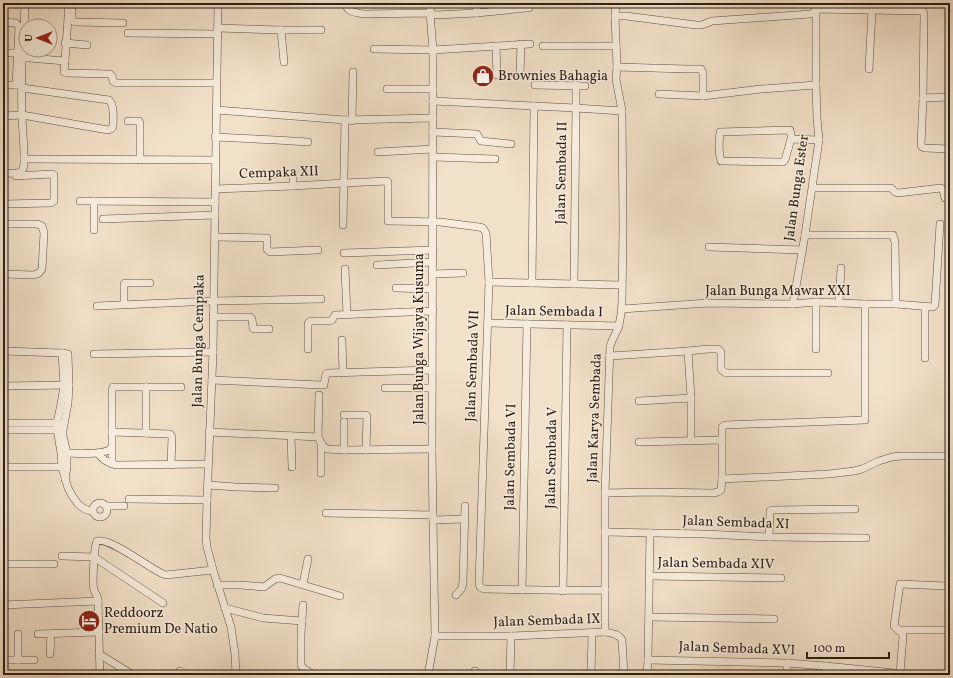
<svg xmlns="http://www.w3.org/2000/svg" width="953" height="678" viewBox="0 0 953 678" font-family="Vollkorn,serif">
<style>
.lines{fill:none;stroke-linecap:round;stroke-linejoin:round}
.minor-casing{stroke:#5d5044;stroke-width:8}
.minor{stroke:#f7ecdc;stroke-width:7}
.labels{text-anchor:middle;dominant-baseline:central;stroke-width:3;stroke-linejoin:round;paint-order:stroke}
.poi-label{font-size:14px;fill:#2b1f17;stroke:#f7ecdc;text-anchor:start}
.street-label{font-size:14px;fill:#2b1f17;stroke:#f7ecdc}
</style>
<rect width="100%" height="100%" fill="#f2e1c9"/>
<filter id="stains"><feTurbulence type="fractalNoise" baseFrequency=".005" numOctaves="4"/><feColorMatrix values="0 0 0 0 .2 0 0 0 0 .09 0 0 0 0 .02 0 0 0 .5 -.17"/></filter>
<radialGradient id="worn" r=".72"><stop offset=".6" stop-color="#630" stop-opacity="0"/><stop offset="1" stop-color="#630" stop-opacity=".3"/></radialGradient>
<g class="lines">
<g class="minor-casing">
<g id="minor">
<path d="M218 3 213 352 207 500 206 538 207 547 213 570 231 627 235 654 236 675"/>
<path d="M345 3C348 13 355 12 363 14L430 13 436 15 477 13 526 8H529L530 3"/>
<path d="M476 3 477 13"/>
<path d="M72 11V20L75 22 123 23"/>
<path d="M615 16H626L696 25H702L712 21 810 14 813 13 816 9 923 11 924 14 923 98 921 145 922 147 925 148 950 149"/>
<path d="M3 22 16 23 19 27 16 85"/>
<path d="M218 28 281 30H321"/>
<path d="M281 30 284 62"/>
<path d="M128 33 218 34"/>
<path d="M65 43 87 45"/>
<path d="M496 46 497 75"/>
<path d="M543 46H616"/>
<path d="M374 49 433 50 530 44"/>
<path d="M3 53H18"/>
<path d="M23 58 25 3"/>
<path d="M65 61 64 72 66 73 110 74 112 76 113 81 116 83H216"/>
<path d="M617 67 687 69H701L703 73V96"/>
<path d="M869 69 872 10"/>
<path d="M520 75 521 44"/>
<path d="M3 85H21"/>
<path d="M535 85 585 86"/>
<path d="M387 89H433"/>
<path d="M659 94 703 96 761 89 816 85"/>
<path d="M923 98 950 97"/>
<path d="M433 101 534 106"/>
<path d="M216 110 345 120 433 118"/>
<path d="M3 116 22 115 108 130 111 129 113 127C113 119 115 106 109 100L22 88"/>
<path d="M128 121H139L140 123V160"/>
<path d="M352 121 353 72"/>
<path d="M433 132 477 134 481 141 511 144"/>
<path d="M215 137 276 140 308 142"/>
<path d="M791 139V134L790 130 720 132C719 142 718 151 721 161H723L783 162 785 160 791 139 819 140"/>
<path d="M378 152 433 149"/>
<path d="M433 157 495 159"/>
<path d="M24 159 215 160"/>
<path d="M3 173C8 173 21 175 23 169 26 162 22 126 22 116 21 98 22 79 22 60L23 58H29L65 61 69 3"/>
<path d="M266 174H292L293 175V186"/>
<path d="M813 188H891L895 192 898 193 941 188 943 190 945 198"/>
<path d="M215 189 293 186 344 183 387 181 388 182V221H389L440 222 479 227 483 228 486 233 489 282 479 583 480 587 484 589C524 590 565 591 605 590"/>
<path d="M80 201 215 202"/>
<path d="M94 201V230"/>
<path d="M3 204 51 203 54 201V175L52 174 16 176"/>
<path d="M103 219 215 215"/>
<path d="M3 224H37L42 226 44 233 42 269 39 273 34 275 3 274"/>
<path d="M343 225 345 120"/>
<path d="M805 235H893L895 242 896 304"/>
<path d="M215 237 267 238V249L270 252 318 250"/>
<path d="M709 247 802 250"/>
<path d="M344 253 433 250"/>
<path d="M377 265 433 262"/>
<path d="M345 269 347 314"/>
<path d="M433 274 463 273"/>
<path d="M489 282 622 285"/>
<path d="M532 283 534 106 576 108V85"/>
<path d="M574 284 576 108 622 111"/>
<path d="M396 288 432 289"/>
<path d="M816 302V349"/>
<path d="M839 303 841 268"/>
<path d="M124 304V284L125 283H150"/>
<path d="M793 304 805 235 819 140 817 118 816 85V3"/>
<path d="M97 306 213 301 321 299"/>
<path d="M622 309 708 303 793 304 816 302 865 304H896L933 307 935 305 940 224"/>
<path d="M213 317H250L252 319 253 328 254 329H269"/>
<path d="M488 323 619 326"/>
<path d="M342 340 343 373"/>
<path d="M308 349V324L309 322 311 321H330L332 320 335 315 433 311"/>
<path d="M3 351 62 353 68 354 69 385 68 403 63 430V436L67 453V467L65 479"/>
<path d="M688 351 691 398V441"/>
<path d="M62 353 64 386 61 404 57 423V429L61 453 62 467 68 488 73 497 78 504 83 508 87 510 92 511"/>
<path d="M94 354 213 352"/>
<path d="M610 356 688 351 708 349H718L721 352V369L723 371 726 373H828"/>
<path d="M925 358V307"/>
<path d="M212 380 321 385H324V384L326 374 328 373 432 370"/>
<path d="M3 386 69 385"/>
<path d="M385 388H432"/>
<path d="M639 401 691 398"/>
<path d="M344 415H366L367 416 366 450"/>
<path d="M344 422V450"/>
<path d="M3 423H61"/>
<path d="M3 430H61"/>
<path d="M112 432 170 434 172 437 171 465"/>
<path d="M209 432 318 437 323 446 327 449 344 450 432 449"/>
<path d="M146 433V387"/>
<path d="M291 436 292 467"/>
<path d="M318 437 319 395"/>
<path d="M639 442 722 440"/>
<path d="M321 443V473"/>
<path d="M63 453C74 453 105 456 111 448"/>
<path d="M98 453C102 460 108 463 116 465L208 464"/>
<path d="M112 464V390L113 387H181"/>
<path d="M3 467H65"/>
<path d="M722 479 829 474 854 471 862 469 879 461 892 457 901 456H946"/>
<path d="M208 485 236 487 275 488"/>
<path d="M605 493 651 492 713 493 718 492 721 490 722 479V427L725 425 865 420V304"/>
<path d="M129 499 207 500"/>
<circle cx="100" cy="510" r="7"/>
<path d="M106 506H124"/>
<path d="M326 513 433 515"/>
<path d="M433 520 464 519"/>
<path d="M605 532 704 534 769 537 866 538"/>
<path d="M769 537 770 511 772 510 855 509"/>
<path d="M62 556 94 557 163 603"/>
<path d="M3 564H54"/>
<path d="M650 576 781 578"/>
<path d="M303 584 308 559"/>
<path d="M217 585H241L264 587 275 579 280 578 340 596"/>
<path d="M522 590 527 324"/>
<path d="M563 591 567 325"/>
<path d="M456 595 462 588 463 582 465 506"/>
<path d="M3 605 98 601"/>
<path d="M303 605 301 634V665L304 669 314 675"/>
<path d="M225 608 263 618 302 621"/>
<path d="M649 617 774 619"/>
<path d="M898 630H944"/>
<path d="M605 632V493L610 347C612 338 617 333 619 325 621 317 622 309 622 301L623 228 622 111 616 79 617 67 615 16 616 3"/>
<path d="M38 634 99 632"/>
<path d="M435 636H511L605 632C611 633 619 634 622 640L624 675"/>
<path d="M50 654 51 634"/>
<path d="M99 654 133 675"/>
<path d="M3 660H34"/>
<path d="M18 660V634"/>
<path d="M648 660 787 663 826 666 914 675"/>
<path d="M180 671 186 675"/>
<path d="M900 673 903 636 902 633 894 626 900 584 946 586"/>
<path d="M100 675 98 599C97 595 95 593 94 590 92 584 94 546 97 541 110 537 149 568 163 574L166 575 213 570"/>
<path d="M428 675 435 636 433 520 432 449 433 50 430 13 431 3"/>
<path d="M475 675V671"/>
<path d="M510 675 511 636"/>
<path d="M591 675 592 633"/>
<path d="M647 675 648 660 650 533"/>
<path d="M787 675V663"/>
<path d="M825 675 826 666"/>
</g>
</g>
<use href="#minor" class="minor"/>
</g>
<defs>
<g id="shop-disc" transform="scale(1.15)"><circle r="9.5" fill="#8f2418" stroke="#f7ecdc"/><path d="M-5-2.5h2.3a2.7 3.5 0 0 1 5.4 0H5L5.5 6h-11ZM-1.5-2.5h3a1.5 2.3 0 0 0-3 0Z" fill="#fff"/></g>
<g id="hotel-disc" transform="scale(1.15)"><circle r="9.5" fill="#8f2418" stroke="#f7ecdc"/><path d="M-6-4.5h1.5V1H6V5H4.5V3h-9V5H-6ZM-4 0a1.8 1.8 0 1 1 3.6 0ZM.5 0V-2.5h3Q6-2.5 6 0Z" fill="#fff"/></g>
</defs>
<g fill-rule="evenodd">
<use href="#shop-disc" x="483" y="76"/>
<use href="#hotel-disc" x="89" y="621"/>
</g>
<g class="labels">
<g class="poi-label">
<text x="498" y="76">Brownies Bahagia</text>
<text x="104" y="613">Reddoorz<tspan x="104" dy="16">Premium De Natio</tspan></text>
</g>
<g class="street-label">
<text transform="translate(279 173) rotate(-2)">Cempaka XII</text>
<text transform="translate(562 173) rotate(-89)">Jalan Sembada II</text>
<text transform="translate(797 188) rotate(-82)">Jalan Bunga Ester</text>
<text x="778" y="291">Jalan Bunga Mawar XXI</text>
<text transform="translate(554 312) rotate(1)">Jalan Sembada I</text>
<text transform="translate(419 339) rotate(-90)">Jalan Bunga Wijaya Kusuma</text>
<text transform="translate(199 341) rotate(-89)">Jalan Bunga Cempaka</text>
<text transform="translate(473 366) rotate(-88)">Jalan Sembada VII</text>
<text transform="translate(595 418) rotate(-88)">Jalan Karya Sembada</text>
<text transform="translate(511 457) rotate(-89)">Jalan Sembada VI</text>
<text transform="translate(552 458) rotate(-89)">Jalan Sembada V</text>
<text transform="translate(736 523) rotate(2)">Jalan Sembada XI</text>
<text transform="translate(716 564) rotate(1)">Jalan Sembada XIV</text>
<text transform="translate(547 621) rotate(-2)">Jalan Sembada IX</text>
<text transform="translate(737 649) rotate(2)">Jalan Sembada XVI</text>
</g>
</g>
<rect width="953" height="678" fill="none" stroke="#f2e1c9" stroke-width="16"/>
<rect x="4" y="4" width="945" height="670" fill="none" stroke="#2b1f17" stroke-width="2"/>
<rect x="8" y="8" width="937" height="662" fill="none" stroke="#2b1f17"/>
<g transform="translate(38 38) rotate(270)"><circle r="19" fill="#f7ecdc" stroke="#a59a8d"/>
<path d="M0-3L7 15L0 10L-7 15Z" fill="#8f2418"/>
<text y="-6" font-size="11" font-weight="bold" text-anchor="middle" fill="#2b1f17">U</text>
</g>
<path d="M807 652v6h82v-6" fill="none" stroke="#2b1f17" stroke-width="2"/>
<text x="813" y="652" font-size="12" fill="#2b1f17" stroke="#f7ecdc" stroke-width="3" paint-order="stroke">100 m</text>
<rect width="100%" height="100%" filter="url(#stains)"/>
<rect width="100%" height="100%" fill="url(#worn)"/>
</svg>
